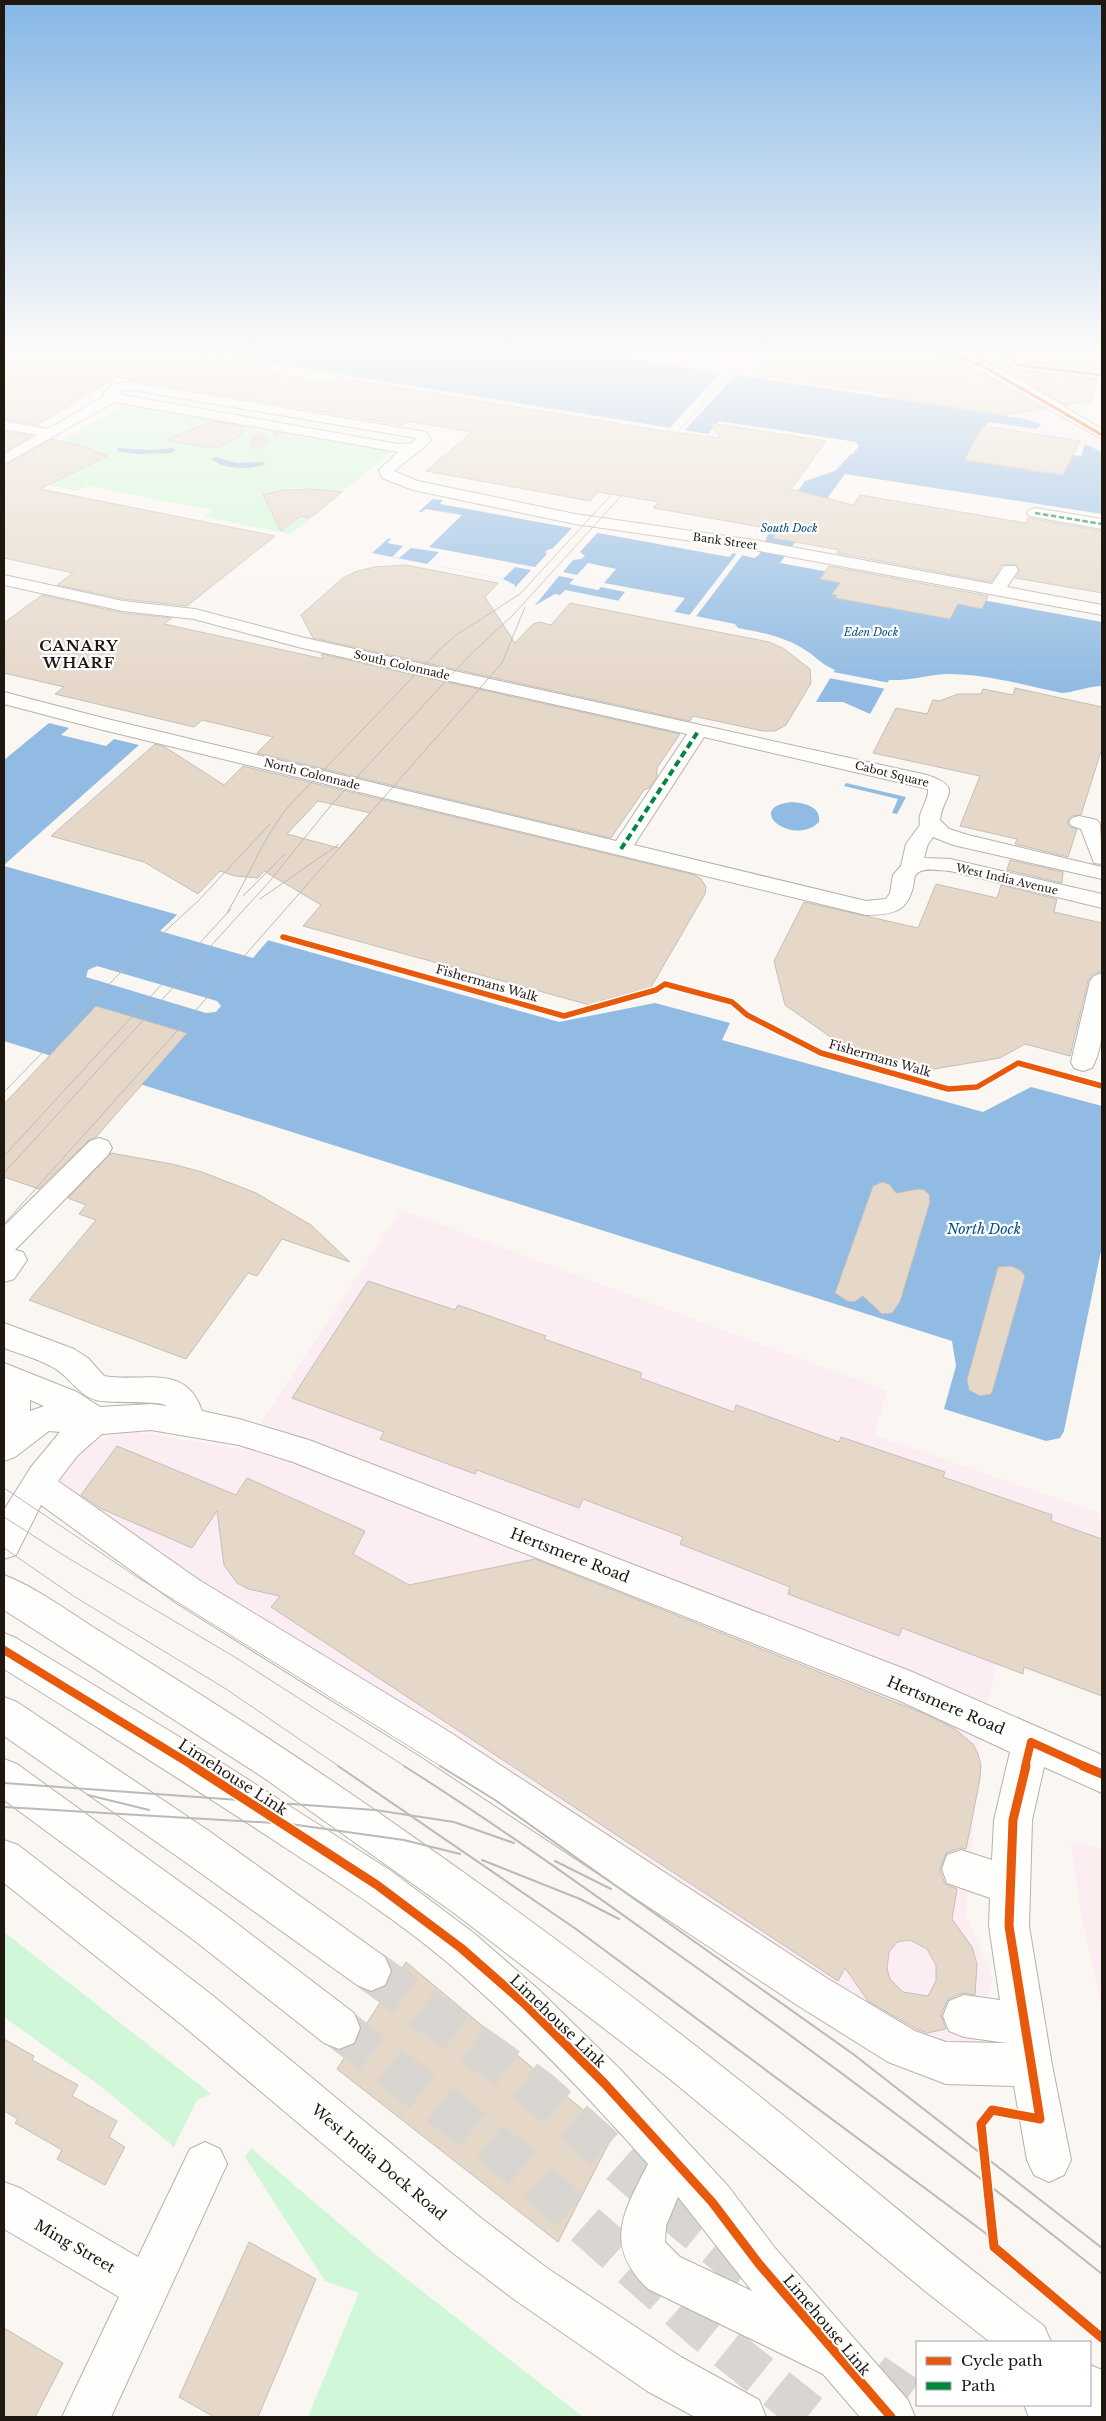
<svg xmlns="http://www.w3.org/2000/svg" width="1106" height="2421" viewBox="0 0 1106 2421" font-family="'Libre Baskerville',serif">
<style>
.commercial{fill:#fcedf3}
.green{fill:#d0f7d7}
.water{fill:#91bbe3;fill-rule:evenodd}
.pier{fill:#faf6f2}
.building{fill:#e5d8c9;stroke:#c4bfb9;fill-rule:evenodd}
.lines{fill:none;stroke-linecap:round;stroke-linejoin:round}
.minor-tunnel{stroke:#d9d5d0;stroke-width:15;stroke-dasharray:15 8;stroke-linecap:butt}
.highway-tunnel{stroke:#d9d5d0;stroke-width:42;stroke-dasharray:42 21;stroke-linecap:butt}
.minor-casing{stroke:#b7b2ac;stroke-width:2}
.highway-casing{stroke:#b7b2ac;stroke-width:2}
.minor{fill:#fefefd;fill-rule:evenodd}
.highway{fill:#fefefd;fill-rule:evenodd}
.tram-far1{stroke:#bbbab8;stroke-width:1}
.tram{stroke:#bbbab8;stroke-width:2}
.quiet-far1{stroke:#00873e;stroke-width:2.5;stroke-dasharray:5.5 2.5;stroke-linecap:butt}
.quiet{stroke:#00873e;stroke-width:4;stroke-dasharray:7 4;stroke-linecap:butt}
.cycleway-far3-casing{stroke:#fff;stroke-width:5}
.cycleway-far2-casing{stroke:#fff;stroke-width:9}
.cycleway-far1-casing{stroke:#fff;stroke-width:11}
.cycleway-casing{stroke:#fff;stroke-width:12}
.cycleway-far3{stroke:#e8590c;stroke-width:3}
.cycleway-far2{stroke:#e8590c;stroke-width:5.5}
.cycleway-far1{stroke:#e8590c;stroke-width:8}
.cycleway{stroke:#e8590c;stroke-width:9}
.labels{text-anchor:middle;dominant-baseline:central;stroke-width:4.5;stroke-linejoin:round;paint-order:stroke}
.far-water-label{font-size:11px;font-style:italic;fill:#054f85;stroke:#fff}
.far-street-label{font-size:11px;fill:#1e1810;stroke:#fff}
.street-label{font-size:12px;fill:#1e1810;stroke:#fff}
.water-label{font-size:14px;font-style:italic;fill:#054f85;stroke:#fff}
.far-district-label{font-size:15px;font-weight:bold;letter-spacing:1px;fill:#1e1810;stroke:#fff}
.near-street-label{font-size:15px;fill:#1e1810;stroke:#fff}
</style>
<rect width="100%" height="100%" fill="#faf6f2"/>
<g class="commercial">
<path d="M585 349H773L752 373Z"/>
<path d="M915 349 946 355 971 365 1102 441V452L1085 445 1081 456 1069 463 1063 475 1030 471 1032 468 964 460 971 447 980 437 976 436 989 422 1037 429 1041 424 1026 419 938 407 888 397 889 394 879 393Z"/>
<path d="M401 1210 887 1391 874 1435 1102 1514V1697L997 1660 980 1743 966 1915 993 1978 976 2040 925 2055 45 1499 76 1456 99 1440 126 1430 243 1450Z"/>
<path d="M1071 1842 1102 1848V2009L1081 1914Z"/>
</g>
<g class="green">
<path d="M125 404 391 452 340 494C318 489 288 483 268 495L265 500C273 512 297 516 310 518L290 534 205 517 212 510 87 486 78 491 4 477C9 472 20 464 27 463 47 461 82 473 97 460L85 447 60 442Z"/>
<path d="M4 1932 211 2094 197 2100 174 2147 99 2085 4 2017Z"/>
<path d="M251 2148 376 2255 583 2417H308L359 2293 325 2281 245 2157Z"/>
</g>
<g class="water">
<path d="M185 349H566L1026 419 1041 424 1037 429 989 422 977 436 981 437 975 448 971 447 965 460 1032 467 1031 471 1063 475 1069 463 1064 454 1081 456 1085 444 1102 452V514L845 474 780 563 1102 622V686C1088 686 1076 692 1062 693 1024 685 986 674 947 674 927 675 909 681 889 680L870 714 843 702H816L835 670C820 664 815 655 802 648 782 636 760 632 738 628L735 624 565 590 560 595 555 594 532 607 511 603 515 585 503 579 372 553 433 499 443 500 440 504 729 557 733 553 754 558 759 555 770 530 805 481 835 471 851 454H853L859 446 856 442 719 421 708 434ZM549 549 580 552 584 556 571 560 545 552Z"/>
<path d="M117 448 151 450 173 448 176 450 171 453 138 454 117 451Z"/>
<path d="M216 457 236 463 262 462 266 464C251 470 225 470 211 459Z"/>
<path d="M49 723 69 728 61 735 106 746 114 739 139 745 4 865V760Z"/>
<path d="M846 783 906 797 897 814 892 813 898 799 844 786Z"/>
<path d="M792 802C804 803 821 806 819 822 793 848 742 807 792 802Z"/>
<path d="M4 866 559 1022 655 1003 730 1023 722 1040 983 1112 1031 1087 1102 1106V1246L1064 1431 1060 1438 1046 1441 944 1409 956 1366 952 1341 4 1041Z"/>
</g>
<g class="pier">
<path d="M723 369 739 372 683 432 668 430Z"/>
<path d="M426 509 462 515 429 547 535 567 547 554 545 552 553 548 574 526 599 531 580 552 585 556 581 559 573 560 563 572 577 575 588 563 616 569 604 583 685 598 674 612 618 601 625 592 601 587 598 590 569 584 574 579 559 576 531 610 510 605 508 603 510 593 531 570 515 567 503 579 427 564 439 552 411 548 399 558 392 557 403 546 387 543 391 539 385 538 415 511 422 512Z"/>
<path d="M738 552 744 553 694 619 693 616 688 617Z"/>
<path d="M833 672 890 683 886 689 829 678Z"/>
<path d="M179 913 270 938 253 958 160 931Z"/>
<path d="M97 966 217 1001 221 1006 216 1012 206 1013 86 977 88 970Z"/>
</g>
<g class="building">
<path d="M20 349H158L269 367 262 372 332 383 339 378 657 430 720 438 710 423 826 441 791 489 853 505 860 495 1026 523 1028 518 1102 531V593L1015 578 1020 571 1016 564 1002 565 991 582 837 553 839 550 773 538 778 530 653 508 659 502 598 492 590 501 426 471 472 432 407 421 402 425 117 377 37 425 4 419V357Z"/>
<path d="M781 349H929L931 354 975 370 1044 409 1005 415 888 397 890 394 757 375Z"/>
<path d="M943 349H994L1013 370 1097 380 1091 401 1066 405 996 366 973 356Z"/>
<path d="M1011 349H1102V362L1100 369 1023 360Z"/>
<path d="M213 421 245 427 238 438 219 447H206L166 440Z"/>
<path d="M983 426 1080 441 1063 475 964 460Z"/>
<path d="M4 431 32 436 4 452Z"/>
<path d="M52 439 85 447 107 456 40 489 275 536 187 606 123 599 57 585 73 573 4 558V466Z"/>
<path d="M310 489 342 492 310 518 300 516 281 531 263 495 283 490Z"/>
<path d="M406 565 498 583 485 597 515 643 533 624 539 622 551 625 570 603 769 642 783 648 810 669 811 683 786 725 775 731H763L693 716 690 721 313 638 301 615 343 578 355 572 374 567Z"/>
<path d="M829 566 988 596 982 609 958 604 950 619 835 598 837 595 832 594 840 583 820 579Z"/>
<path d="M42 595 123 613 172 618 164 624 324 659 321 654 680 734 657 768V776L649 788 644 790 611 838 257 753 273 737 202 720 194 727 55 694 64 687 4 673V623Z"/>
<path d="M1015 688 1102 707V748L1081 815 1071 816 1067 822 1070 827 1077 829 1068 857 1015 844 1017 839 960 826 980 776 873 753 896 708 927 714 933 700 939 701 958 694H981L983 689 1013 695Z"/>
<path d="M155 744 165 747 224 785 243 766 695 875 701 879 706 887 705 894 651 987 601 1001 597 1007 303 926 321 905 264 871 258 878 235 876 220 871 198 894 144 862 51 836ZM318 801 332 804 370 813 339 848 287 834Z"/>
<path d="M1010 860 1063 872 1062 883 1007 870Z"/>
<path d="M936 884 997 898 1001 885 1057 899 1054 912 1102 923V971L1093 974 1088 981 1070 1056 1025 1044 1000 1058 934 1069 839 1043 785 1005 774 961 804 902 918 928Z"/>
<path d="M96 1006 187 1033 96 1137 89 1140 39 1189 4 1177V1104Z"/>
<path d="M111 1153 172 1164 202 1172 256 1193 311 1225 350 1262 282 1239 257 1276 248 1273 186 1359 29 1300 96 1220 79 1214 86 1205 68 1198Z"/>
<path d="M882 1182 889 1184 896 1193 919 1189 924 1190 929 1194 930 1202 900 1302 892 1313 882 1314 863 1296 854 1302 847 1301 835 1293 873 1186Z"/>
<path d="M1011 1266 1020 1270 1025 1276 993 1389 991 1394 980 1396 969 1390 967 1380 998 1267Z"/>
<path d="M368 1281 455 1310 458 1305 546 1336 544 1339 642 1373 640 1378 734 1412 736 1405 839 1442 841 1437 945 1472 943 1477 1052 1515 1051 1521 1102 1539V1696L1024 1667 1023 1674 902 1628 899 1636 788 1594 790 1587 680 1544 683 1537 583 1499 579 1508 477 1470 475 1474 380 1439 384 1432 292 1398Z"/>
<path d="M117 1446 236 1495 247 1478 365 1531 353 1554 409 1585 535 1559 925 1714 955 1729 973 1744 978 1754 981 1765 980 1779 966 1849 960 1848 946 1853 940 1870 945 1884 957 1889 952 1919 972 1947 977 1964 975 1995 963 1993 948 1999 941 2015 946 2029 927 2033 916 2029 868 2001 845 1968 838 1981 271 1607 280 1596 248 1589 237 1583 224 1565 217 1511 192 1548 102 1509 81 1495ZM910 1940 927 1949 936 1965V1981L928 1996 903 1992 890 1979 887 1969 889 1952 897 1942Z"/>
<path d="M406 1962 613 2135 558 2242 337 2069 352 2046 356 2044 360 2034Z"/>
<path d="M4 2039 34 2056 32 2060 78 2085 72 2096 117 2121 109 2137 125 2147 105 2185 57 2159 62 2150 15 2123 18 2119 4 2111Z"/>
<path d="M249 2242 316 2279 258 2417H214L179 2397Z"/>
<path d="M4 2328 63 2363 35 2417H4Z"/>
</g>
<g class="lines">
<g class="minor-tunnel">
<path d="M982 371H976L1000 386 1008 387"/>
<path d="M257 447 256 444 280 427"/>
</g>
<g class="highway-tunnel">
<path d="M371 1971 538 2090 689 2224 747 2271"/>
<path d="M339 2028 509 2157 705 2331 812 2417"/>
<path d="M873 2374 917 2404"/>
</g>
<g class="minor-casing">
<g id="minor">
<path d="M931 349C981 349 1058 404 1102 429V439L976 368 932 352Z"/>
<path d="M996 349H1009L1022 362 1102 371V379L1013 368Z"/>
<path d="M132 382 426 432 431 440 429 443 394 471 418 481 575 514 754 540 992 584 1004 566H1016L1018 570 1007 587 1102 605V615L754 550 575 524 413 490 382 478 379 470 398 452 115 402 4 464V454L37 435 4 429V421L48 429 105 396 103 393C111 384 120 383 132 382ZM132 390 416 438V439L411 443 398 444 118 394 122 391Z"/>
<path d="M1035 508 1102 519V529L1029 516 1027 513 1029 510Z"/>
<path d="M4 575 123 601 195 609 305 638 927 775C965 788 943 794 940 820L949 829 968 835 1102 867V879L953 845 933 837 928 844 924 858 950 859 1102 894V908L950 871C941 871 928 867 919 872 915 874 914 878 914 882 909 912 893 915 866 915L99 729 4 704V692L103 718 616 841 687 734 302 648 194 619 123 611 4 585ZM704 737 928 789C929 802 917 811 920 825L906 844 901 866 893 875 890 893 886 899 866 901 634 845Z"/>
<path d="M1079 816 1097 820 1100 824 1102 864 1094 863 1081 829 1072 826 1069 822 1072 818Z"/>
<path d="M1102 973C1104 1002 1106 1043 1092 1068L1083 1071 1074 1068 1071 1062 1090 981 1094 976Z"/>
<path d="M99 1138 108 1141 112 1148 108 1155 15 1250 23 1252 27 1260 14 1279 4 1282V1226L90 1141Z"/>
<path d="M4 1323 74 1349 88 1358 104 1376C142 1383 186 1362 202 1411L239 1419 309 1440 910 1671 1102 1755V1793L1044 1767 1032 1820 1029 1926 1052 2065 1071 2160 1064 2175 1049 2182 1034 2175 1027 2160 1014 2086 946 2084 888 2062 797 2005 422 1757 175 1602 41 1505 16 1555 4 1559V1510L31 1467 60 1432 49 1431 15 1457 4 1461V1363L77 1392 100 1407 151 1404 167 1406C161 1400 112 1404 96 1400 78 1395 70 1377 54 1368 39 1359 20 1354 4 1348ZM30 1400 44 1406 30 1411ZM151 1430 239 1445 293 1462 900 1701 1010 1752 994 1820 992 1860 961 1850 947 1855 942 1869 947 1883 990 1898 989 1926 1000 2000 964 1995 949 2001 943 2016 949 2031 964 2037 1007 2043 946 2042 915 2031 825 1977 448 1731 199 1580 58 1481 78 1455 102 1434Z"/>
<path d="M4 1633 16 1638 216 1759 391 1871 475 1934 539 1990 620 2069 689 2144 728 2186 775 2248 908 2400 915 2417H860L823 2374 648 2289C603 2245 623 2213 648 2164 585 2093 520 2025 448 1963 396 1919 338 1882 281 1845 190 1785 97 1727 4 1669ZM678 2197 752 2291 680 2257 665 2242 666 2226Z"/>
<path d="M205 2142 220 2149 227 2164 111 2417H62L119 2297 4 2229V2182L20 2188 138 2257 190 2149Z"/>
</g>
</g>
<g class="highway-casing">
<g id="highway">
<path d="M4 1575C35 1587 65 1609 93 1627 146 1660 199 1693 251 1727 421 1838 584 1957 743 2083 844 2163 941 2248 1044 2326L1051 2342H990L925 2291 671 2080 454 1913 264 1778 4 1610Z"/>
<path d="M4 1697 17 1702 209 1831 385 1957 391 1971 385 1985 371 1991 357 1985 181 1859 4 1736Z"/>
<path d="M4 1759 17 1764 223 1913 354 2013 360 2028 354 2043 339 2049 324 2043 195 1941 4 1800Z"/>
<path d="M4 1840 18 1845 212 1995 481 2218 547 2268 681 2357 759 2400 766 2417H695L647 2391 515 2300 449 2250 182 2025 4 1883Z"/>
<path d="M1090 2365 1102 2370V2417H1029L1024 2405H1090Z"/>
</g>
</g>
<use href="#minor" class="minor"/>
<use href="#highway" class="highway"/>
<g class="tram-far1">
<path d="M679 431 752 349"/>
<path d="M243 896 285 854"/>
<path d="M260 899 338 845"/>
<path d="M227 913C248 878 262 840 287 808L439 650 456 635 520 594 611 495"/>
<path d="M4 1092 120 973 198 901 270 824"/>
<path d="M4 1156 231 909"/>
<path d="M4 1173 269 882 332 804 469 656 514 614 621 496"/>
<path d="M4 1224 239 962 502 663 525 607"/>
<path d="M4 1488 137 1577 442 1767"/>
<path d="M4 1517 68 1558 233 1656 406 1767"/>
<path d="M4 1548 75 1597 226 1689 340 1767"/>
</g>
<g class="tram">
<path d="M338 1766 576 1929 984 2232 1102 2334"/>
<path d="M404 1766C491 1821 574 1880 658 1940 809 2047 957 2158 1102 2274"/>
<path d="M440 1766 495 1800 853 2054 1102 2248"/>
<path d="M4 1783 375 1810 454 1822 514 1843"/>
<path d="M88 1795 149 1810"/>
<path d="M4 1807 290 1824 404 1840 460 1854"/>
<path d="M482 1860 580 1899 619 1919"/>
<path d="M555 1861 611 1889"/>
</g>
<path class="quiet-far1" d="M1035 513 1102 524"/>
<path class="quiet" d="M621 849 699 730"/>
<g class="cycleway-far3-casing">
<g id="cycleway-far3">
<path d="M937 349 981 365 1102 435"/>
<path d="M1002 349 1018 365 1102 375"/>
</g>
</g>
<g class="cycleway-far2-casing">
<path id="cycleway-far2" d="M283 937 564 1016 656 990 665 984 732 1002 747 1015 821 1053 948 1089 977 1087 1018 1063 1102 1086"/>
</g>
<g class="cycleway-far1-casing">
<g id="cycleway-far1">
<path d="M4 1650 195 1767"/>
<path d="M1025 1767 1031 1742 1086 1767"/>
</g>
</g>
<g class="cycleway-casing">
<g id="cycleway">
<path d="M193 1766 377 1885 461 1948 525 2004 605 2084 712 2202 759 2264 891 2417"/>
<path d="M1026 1766 1013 1820 1009 1926 1040 2119 992 2110 981 2124 994 2247 1102 2338"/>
<path d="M1083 1766 1102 1774"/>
</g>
</g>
<use href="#cycleway-far3" class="cycleway-far3"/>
<use href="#cycleway-far2" class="cycleway-far2"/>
<use href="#cycleway-far1" class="cycleway-far1"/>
<use href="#cycleway" class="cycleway"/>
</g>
<linearGradient id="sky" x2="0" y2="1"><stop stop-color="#85b7e6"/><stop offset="0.51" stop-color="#fdfbf9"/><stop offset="1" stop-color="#fdfbf9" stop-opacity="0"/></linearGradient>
<rect width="1106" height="688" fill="url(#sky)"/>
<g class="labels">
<g class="far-water-label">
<text x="789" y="528">South Dock</text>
<text x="871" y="632">Eden Dock</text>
</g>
<g class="far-street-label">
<text transform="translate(725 541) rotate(8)">Bank Street</text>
<text transform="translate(402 665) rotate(13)">South Colonnade</text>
<text transform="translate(312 774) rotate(14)">North Colonnade</text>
<text transform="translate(892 774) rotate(14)">Cabot Square</text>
<text transform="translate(1007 879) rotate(13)">West India Avenue</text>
</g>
<g class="street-label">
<text transform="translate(487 983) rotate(16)">Fishermans Walk</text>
<text transform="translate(880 1058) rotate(16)">Fishermans Walk</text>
</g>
<g class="water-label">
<text x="984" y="1229">North Dock</text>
</g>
<g class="far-district-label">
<text x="79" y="645">CANARY<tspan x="79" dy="17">WHARF</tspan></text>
</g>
<g class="near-street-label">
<text transform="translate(570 1555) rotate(21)">Hertsmere Road</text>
<text transform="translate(946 1705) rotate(23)">Hertsmere Road</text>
<text transform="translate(233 1777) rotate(33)">Limehouse Link</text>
<text transform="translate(558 2021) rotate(44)">Limehouse Link</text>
<text transform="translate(379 2162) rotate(40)">West India Dock Road</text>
<text transform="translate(75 2246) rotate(30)">Ming Street</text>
<text transform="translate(827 2325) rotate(50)">Limehouse Link</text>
</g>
</g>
<rect width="1106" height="2421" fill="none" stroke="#1e1810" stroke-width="10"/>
<rect x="916" y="2341" width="175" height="65" fill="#ffffff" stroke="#a5a39f"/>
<rect x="926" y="2357" width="25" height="8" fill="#e8590c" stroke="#a5a39f"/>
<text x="961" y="2366" font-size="15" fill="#1e1810">Cycle path</text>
<rect x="926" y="2382" width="25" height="8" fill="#00873e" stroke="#a5a39f"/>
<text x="961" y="2391" font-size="15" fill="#1e1810">Path</text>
</svg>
